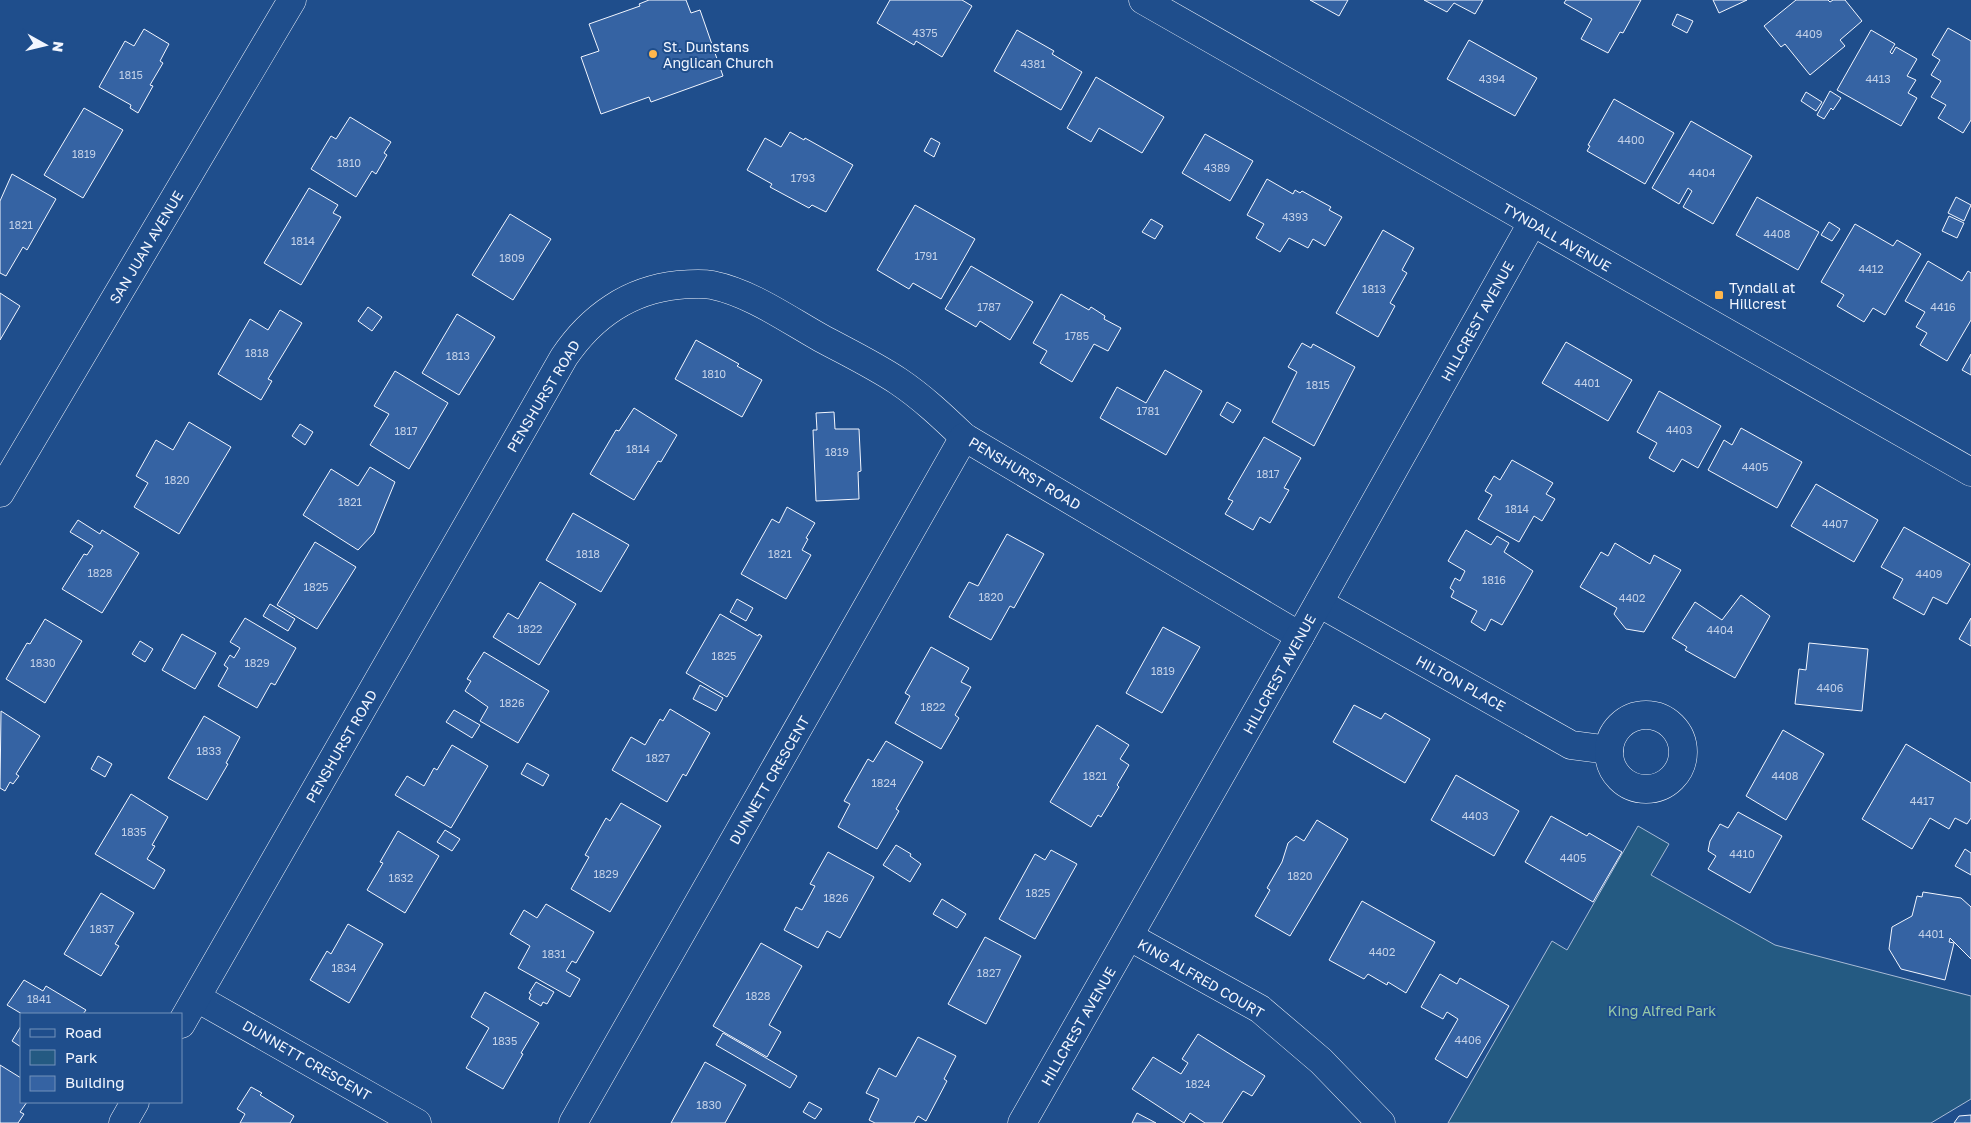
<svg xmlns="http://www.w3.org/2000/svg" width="1971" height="1123" viewBox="0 0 1971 1123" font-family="'Golos Text',sans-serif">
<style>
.green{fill:#245a82;stroke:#a8bbd7}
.building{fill:#3563a3;stroke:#f2f6ff}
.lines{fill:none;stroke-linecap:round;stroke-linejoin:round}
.minor-casing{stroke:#f2f6ff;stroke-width:29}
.minor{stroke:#1f4e8c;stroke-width:28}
.poi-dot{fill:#ffb74d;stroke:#1f4e8c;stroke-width:2}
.labels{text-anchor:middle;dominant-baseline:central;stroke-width:4;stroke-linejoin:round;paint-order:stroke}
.number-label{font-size:11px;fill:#c3d1e8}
.poi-label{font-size:14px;fill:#f2f6ff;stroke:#1f4e8c;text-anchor:start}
.street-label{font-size:14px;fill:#f2f6ff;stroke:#1f4e8c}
.park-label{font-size:14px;fill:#97c8a6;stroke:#1f4e8c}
</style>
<rect width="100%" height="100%" fill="#1f4e8c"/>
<path class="green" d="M1638 826 1669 844 1651 875 1775 945 1971 996V1099L1931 1123H1448L1552 941 1567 950Z"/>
<g class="building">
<path d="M649 0H686L691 13 700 10 723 76 651 102 649 97 601 114 581 57 599 51 589 24 640 6 639 4Z"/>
<path d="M890 0H962L972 6 942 57 916 41 914 45 877 23Z"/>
<path d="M1310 0H1348L1339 16Z"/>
<path d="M1424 0H1483L1475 14 1454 3 1447 12Z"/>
<path d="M1566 0H1641L1623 33 1620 32 1608 53 1581 39 1592 19 1564 3Z"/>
<path d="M1713 0H1747L1719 13Z"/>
<path d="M1796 0H1828L1830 2 1833 0H1845L1862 21 1840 40 1845 46 1810 75 1785 44 1781 47 1764 26Z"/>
<path d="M1677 14 1693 21 1687 33 1672 25Z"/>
<path d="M1948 28 1971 41V120L1963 133 1938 118 1946 105 1931 97 1941 81 1931 75 1940 60 1932 55Z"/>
<path d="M144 29 169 44 160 61 163 63 150 85 153 86 138 113 130 108 131 105 99 87 125 41 134 46Z"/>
<path d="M1017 30 1054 51 1052 54 1082 72 1061 110 994 71Z"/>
<path d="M1871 30 1895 44 1890 52 1892 54 1896 47 1917 59 1907 76 1916 80 1908 93 1917 98 1901 126 1837 90Z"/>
<path d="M1469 40 1537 78 1515 116 1447 79Z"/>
<path d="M1096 77 1164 117 1142 153 1099 128 1091 142 1067 128Z"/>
<path d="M1830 91 1841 98 1833 110 1831 108 1824 119 1817 115Z"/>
<path d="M1806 92 1822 102 1816 111 1801 101Z"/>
<path d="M1614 99 1674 133 1645 184 1587 151 1590 146 1588 145Z"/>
<path d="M84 108 123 130 83 198 44 175Z"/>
<path d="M350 117 391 142 384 153 387 155 376 174 372 171 356 197 311 169 331 136 336 139Z"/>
<path d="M1691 121 1752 156 1713 224 1683 207 1692 191 1688 188 1679 204 1652 188Z"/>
<path d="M790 132 804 140 805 138 853 165 826 212 812 205 809 208 770 187 772 184 747 170 765 138 781 147Z"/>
<path d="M1205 134 1253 161 1230 201 1182 173Z"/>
<path d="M931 138 940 143 934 157 924 151Z"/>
<path d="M12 174 56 199 27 250 23 247 6 276 0 273V201Z"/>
<path d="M1267 179 1293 194 1295 190 1300 193 1302 191 1331 207 1329 210 1342 217 1325 246 1313 239 1308 248 1289 238 1280 252 1256 238 1264 224 1247 215Z"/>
<path d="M309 188 338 205 333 213 341 217 301 285 264 263Z"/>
<path d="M1757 197 1819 232 1798 270 1736 235Z"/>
<path d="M1956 197 1971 205 1964 221 1948 213Z"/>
<path d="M915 205 975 239 941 299 913 283 909 289 877 270Z"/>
<path d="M510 214 551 239 513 300 472 275Z"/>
<path d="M1949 216 1964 223 1957 238 1942 231Z"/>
<path d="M1151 219 1163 226 1155 239 1142 232Z"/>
<path d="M1829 222 1840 229 1832 241 1821 235Z"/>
<path d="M1855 224 1893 246 1897 240 1921 254 1885 315 1873 308 1864 322 1837 306 1844 295 1821 282Z"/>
<path d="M1383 230 1414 248 1402 270 1407 273 1390 303 1395 306 1378 337 1336 313Z"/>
<path d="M1928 261 1962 281 1968 271 1971 273V320L1947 361 1920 345 1927 333 1916 327 1925 312 1905 301Z"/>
<path d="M971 266 1033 302 1010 340 980 321 976 327 945 309Z"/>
<path d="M0 293 20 306 0 340Z"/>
<path d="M1061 294 1089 310 1091 307 1105 316 1104 319 1121 328 1108 351 1094 344 1072 382 1040 363 1047 351 1033 343Z"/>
<path d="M368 307 382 317 372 331 358 321Z"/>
<path d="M280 310 302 323 268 379 272 381 261 400 218 374 250 319 268 330Z"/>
<path d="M457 314 495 337 459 395 422 373Z"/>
<path d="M696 340 739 364 737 366 762 380 742 417 675 379Z"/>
<path d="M1566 342 1632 380 1608 421 1542 383Z"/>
<path d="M1302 343 1311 348 1313 344 1355 367 1314 446 1272 422 1297 372 1288 367Z"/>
<path d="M1971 354V375L1962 370Z"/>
<path d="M1165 370 1202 391 1166 455 1100 418 1117 387 1146 403Z"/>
<path d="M395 371 448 403 409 469 370 445 389 414 374 406Z"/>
<path d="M1659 391 1721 426 1698 468 1682 459 1674 472 1649 458 1657 443 1637 432Z"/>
<path d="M1227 402 1241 410 1233 423 1220 415Z"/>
<path d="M634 408 677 435 661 462 658 461 634 500 590 474 616 430 619 431Z"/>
<path d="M834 412 835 429H859L861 471 858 472 859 499 816 501 813 430H817L816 413Z"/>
<path d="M189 422 231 447 179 534 134 507 148 483 136 476 156 440 173 450Z"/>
<path d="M300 424 313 432 305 445 292 436Z"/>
<path d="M1741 428 1802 462 1777 508 1708 470 1724 440 1732 445Z"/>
<path d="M1264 437 1301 458 1284 488 1289 490 1270 523 1260 517 1253 530 1225 514 1233 501 1228 499Z"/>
<path d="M1512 460 1553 483 1546 494 1555 499 1542 521 1534 516 1519 542 1478 519 1492 495 1485 491 1494 476 1500 480Z"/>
<path d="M370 467 395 482 374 533 358 550 303 515 331 469 358 486Z"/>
<path d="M1816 484 1878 520 1854 562 1791 526Z"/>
<path d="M787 507 815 523 806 538 808 539 802 550 811 555 786 599 741 574 772 519 779 523Z"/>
<path d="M573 513 629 545 601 592 546 560Z"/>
<path d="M78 520 100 534 102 530 139 553 102 613 62 589 84 554 87 555 93 546 70 532Z"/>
<path d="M1904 527 1970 564 1947 604 1933 597 1924 615 1893 598 1903 579 1881 567Z"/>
<path d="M1466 530 1491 545 1497 536 1509 543 1504 552 1533 571 1502 625 1491 619 1485 631 1471 622 1477 611 1451 597 1454 591 1450 588 1455 578 1460 581 1465 571 1448 561Z"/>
<path d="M1007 534 1044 554 1014 608 1010 606 991 640 949 617 969 582 978 586Z"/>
<path d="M315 542 356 567 317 629 277 605Z"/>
<path d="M1615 543 1650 564 1654 555 1681 570 1644 632 1626 629 1614 614 1617 608 1580 587 1601 552 1608 556Z"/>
<path d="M540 582 576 604 539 665 493 637 508 613 518 619Z"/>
<path d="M1741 595 1770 616 1735 678 1685 650 1687 647 1672 638 1695 602 1722 620Z"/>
<path d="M737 599 753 608 746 621 730 612Z"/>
<path d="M270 604 295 619 288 631 263 616Z"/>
<path d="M720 614 758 636 759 634 762 636 727 697 686 673Z"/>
<path d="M245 618 296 648 275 685 271 683 257 708 218 686 228 668 224 665 230 655 234 658 240 648 230 642Z"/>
<path d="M1971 618V646L1959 639Z"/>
<path d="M45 619 82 641 45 703 6 679 27 643 30 644Z"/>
<path d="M1163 627 1200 647 1162 713 1126 693Z"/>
<path d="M182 634 216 653 195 689 162 670Z"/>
<path d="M140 641 153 649 145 662 132 654Z"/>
<path d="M1809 643 1868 649 1862 711 1795 704 1799 669 1806 670Z"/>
<path d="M931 647 969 668 961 682 971 687 955 715 959 718 941 749 895 723 910 696 905 693Z"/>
<path d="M484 652 549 691 518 743 480 721 488 707 465 691 471 681 467 679Z"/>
<path d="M700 685 723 698 716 711 693 699Z"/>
<path d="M1354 705 1381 719 1385 713 1430 739 1405 783 1333 742Z"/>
<path d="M670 709 710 733 686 776 683 774 667 802 612 770 631 737 645 745 660 719 663 721Z"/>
<path d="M454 710 480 725 472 738 446 722Z"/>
<path d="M1 711 40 736 16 774 19 776 13 784 10 782 5 791 0 788Z"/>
<path d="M204 716 240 737 226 763 228 764 207 800 168 778Z"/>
<path d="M1097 725 1129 745 1120 759 1129 765 1117 785 1119 787 1101 817 1098 815 1091 827 1050 802Z"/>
<path d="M1783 730 1824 754 1786 820 1746 796Z"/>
<path d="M886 741 923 762 896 809 899 811 877 849 838 827 850 804 844 801 868 759 873 762Z"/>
<path d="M1906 744 1971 783V818L1967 824 1955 818 1949 829 1930 818 1912 849 1862 819Z"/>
<path d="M452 745 488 766 451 828 395 795 407 776 424 786 434 768 437 770Z"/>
<path d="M98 756 112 764 105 777 91 769Z"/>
<path d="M527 763 549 775 543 786 521 774Z"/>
<path d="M1456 775 1519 811 1494 856 1431 820Z"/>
<path d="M131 794 168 817 152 845 155 846 147 859 165 870 154 889 95 854Z"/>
<path d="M621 803 661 826 610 912 571 889 589 857 585 855 606 818 610 821Z"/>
<path d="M1738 812 1782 836 1750 893 1708 869 1716 856 1708 851 1710 841 1720 824 1728 828Z"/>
<path d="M1551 816 1587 836 1589 833 1622 852 1593 902 1525 862Z"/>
<path d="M1317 820 1348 839 1290 936 1255 916 1270 890 1267 888 1282 862 1288 843 1296 836 1304 841Z"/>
<path d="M445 830 460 839 452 851 437 842Z"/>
<path d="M398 831 439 856 405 913 367 890 383 863 380 862Z"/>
<path d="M896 845 911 854 910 856 921 864 910 882 883 865Z"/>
<path d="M1965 849 1971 853V875L1955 866Z"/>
<path d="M1051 850 1077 864 1035 939 999 919 1035 854 1045 860Z"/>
<path d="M828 852 874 877 840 938 827 931 818 948 784 930 796 907 802 910 815 886 810 884Z"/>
<path d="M1923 892 1961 898 1971 907V959L1950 938 1949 942 1954 943 1945 980 1901 969 1889 949 1892 927 1912 916 1917 896 1922 897Z"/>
<path d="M101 893 134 913 115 944 119 946 101 976 64 954Z"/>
<path d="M942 899 966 914 957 928 933 914Z"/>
<path d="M1362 901 1435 942 1406 993 1388 982 1387 985 1368 974 1364 979 1329 960Z"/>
<path d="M546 904 594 932 576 963 572 961 566 971 580 979 570 997 518 968 530 946 510 934 524 910 537 918Z"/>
<path d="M348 924 383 944 349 1003 310 980 327 951 331 954Z"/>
<path d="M985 937 1021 956 986 1024 948 1004Z"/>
<path d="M761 943 802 966 769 1025 781 1032 767 1057 713 1026Z"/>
<path d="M1440 974 1457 984 1460 978 1509 1006 1467 1078 1435 1059 1458 1019 1447 1012 1443 1019 1421 1007Z"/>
<path d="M24 980 43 991 46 986 86 1010 83 1014H22L7 1005Z"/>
<path d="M536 982 554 992 547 1004 543 1002 541 1006 529 999 531 994 529 993Z"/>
<path d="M485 992 539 1023 521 1053 523 1054 503 1089 466 1068 489 1028 471 1017Z"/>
<path d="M21 1026V1047L12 1041Z"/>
<path d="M723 1033 797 1076 790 1088 716 1045Z"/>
<path d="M1198 1034 1265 1076 1252 1096 1243 1091 1222 1123H1205L1190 1113 1184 1123 1132 1089 1153 1057 1181 1074 1188 1063 1182 1059Z"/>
<path d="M918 1037 956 1056 944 1079 947 1081 926 1121 918 1116 914 1123H875L869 1120 879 1099 866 1093 879 1068 896 1077Z"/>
<path d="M705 1062 746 1085 725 1123H671Z"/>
<path d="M0 1065 21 1078V1102H27L20 1112 24 1114 18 1123H0Z"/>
<path d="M251 1087 262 1093 260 1095 294 1116 290 1123H240L245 1114 237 1109Z"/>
<path d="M809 1102 822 1109 815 1119 803 1112Z"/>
<path d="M1137 1113 1156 1123H1132Z"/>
<path d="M1971 1115V1123H1954L1959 1116Z"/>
</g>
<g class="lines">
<g class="minor-casing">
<g id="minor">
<path d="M1143 0 1971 472"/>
<path d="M0 493 292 0"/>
<path d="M1319 603 1571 745 1609 750"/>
<circle cx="1646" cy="752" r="37"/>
<path d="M1130 937 1260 1009 1321 1061 1381 1123"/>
<path d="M197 998 417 1123"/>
<path d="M181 1024 564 357C591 317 629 290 678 285 689 284 702 283 712 285 751 293 787 319 821 338 847 352 874 365 898 381 922 397 943 417 964 437L1300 636"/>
<path d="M123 1123 135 1102"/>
<path d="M573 1123 964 437"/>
<path d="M1022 1123 1300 636 1532 223"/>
</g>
</g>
<use href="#minor" class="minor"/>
</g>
<g class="poi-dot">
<circle cx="653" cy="54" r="5"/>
<rect x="1714" y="290" width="10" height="10" rx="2.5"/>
</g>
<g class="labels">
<g class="number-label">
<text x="925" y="32">4375</text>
<text x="1809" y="33">4409</text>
<text x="1033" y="63">4381</text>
<text x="131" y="74">1815</text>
<text x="1492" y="78">4394</text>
<text x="1878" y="78">4413</text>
<text x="1631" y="139">4400</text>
<text x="84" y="153">1819</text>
<text x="349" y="162">1810</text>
<text x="1217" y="167">4389</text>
<text x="1702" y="172">4404</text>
<text x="803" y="177">1793</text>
<text x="1295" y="216">4393</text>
<text x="21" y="224">1821</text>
<text x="1777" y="233">4408</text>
<text x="303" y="240">1814</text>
<text x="926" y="255">1791</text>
<text x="512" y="257">1809</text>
<text x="1871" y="268">4412</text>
<text x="1374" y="288">1813</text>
<text x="989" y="306">1787</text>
<text x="1943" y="306">4416</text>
<text x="1077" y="335">1785</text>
<text x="257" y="352">1818</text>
<text x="458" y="355">1813</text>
<text x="714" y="373">1810</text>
<text x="1587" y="382">4401</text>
<text x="1318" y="384">1815</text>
<text x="1148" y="410">1781</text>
<text x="1679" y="429">4403</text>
<text x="406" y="430">1817</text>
<text x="638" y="448">1814</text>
<text x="837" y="451">1819</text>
<text x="1755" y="466">4405</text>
<text x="1268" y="473">1817</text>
<text x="177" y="479">1820</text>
<text x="350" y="501">1821</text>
<text x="1517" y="508">1814</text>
<text x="1835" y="523">4407</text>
<text x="588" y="553">1818</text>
<text x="780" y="553">1821</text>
<text x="100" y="572">1828</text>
<text x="1929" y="573">4409</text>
<text x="1494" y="579">1816</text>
<text x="316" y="586">1825</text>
<text x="991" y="596">1820</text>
<text x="1632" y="597">4402</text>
<text x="530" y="628">1822</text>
<text x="1720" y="629">4404</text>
<text x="724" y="655">1825</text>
<text x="43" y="662">1830</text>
<text x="257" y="662">1829</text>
<text x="1163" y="670">1819</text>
<text x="1830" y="687">4406</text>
<text x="512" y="702">1826</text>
<text x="933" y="706">1822</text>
<text x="209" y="750">1833</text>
<text x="658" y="757">1827</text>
<text x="1095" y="775">1821</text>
<text x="1785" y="775">4408</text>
<text x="884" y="782">1824</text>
<text x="1922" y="800">4417</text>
<text x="1475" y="815">4403</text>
<text x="134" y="831">1835</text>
<text x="1742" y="853">4410</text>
<text x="1573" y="857">4405</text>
<text x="606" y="873">1829</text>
<text x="1300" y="875">1820</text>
<text x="401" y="877">1832</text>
<text x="1038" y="892">1825</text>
<text x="836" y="897">1826</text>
<text x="102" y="928">1837</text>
<text x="1931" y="933">4401</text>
<text x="1382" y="951">4402</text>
<text x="554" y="953">1831</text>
<text x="344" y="967">1834</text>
<text x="989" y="972">1827</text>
<text x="758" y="995">1828</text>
<text x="39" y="998">1841</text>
<text x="1468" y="1039">4406</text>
<text x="505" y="1040">1835</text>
<text x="1198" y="1083">1824</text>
<text x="709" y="1104">1830</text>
</g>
<g class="poi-label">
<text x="663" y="46">St. Dunstans<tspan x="663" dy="16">Anglican Church</tspan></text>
<text x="1729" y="287">Tyndall at<tspan x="1729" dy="16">Hillcrest</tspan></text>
</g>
<g class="street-label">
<text transform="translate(1557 237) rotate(30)">TYNDALL AVENUE</text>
<text transform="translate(146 247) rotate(-59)">SAN JUAN AVENUE</text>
<text transform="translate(1477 321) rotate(-61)">HILLCREST AVENUE</text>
<text transform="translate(543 396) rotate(-59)">PENSHURST ROAD</text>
<text transform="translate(1025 473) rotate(31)">PENSHURST ROAD</text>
<text transform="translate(1279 674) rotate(-61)">HILLCREST AVENUE</text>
<text transform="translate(1461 683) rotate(29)">HILTON PLACE</text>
<text transform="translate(341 746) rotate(-60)">PENSHURST ROAD</text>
<text transform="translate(769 780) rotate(-60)">DUNNETT CRESCENT</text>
<text transform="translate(1201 978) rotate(30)">KING ALFRED COURT</text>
<text transform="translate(1078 1026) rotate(-60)">HILLCREST AVENUE</text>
<text transform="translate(307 1060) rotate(30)">DUNNETT CRESCENT</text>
</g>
<g class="park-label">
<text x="1662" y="1010">King Alfred Park</text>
</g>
</g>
<rect x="20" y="1013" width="162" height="90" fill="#1f4e8c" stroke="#7391ba"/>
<rect x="30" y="1029" width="25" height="8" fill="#1f4e8c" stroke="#7391ba"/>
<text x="65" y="1038" font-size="15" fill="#f2f6ff">Road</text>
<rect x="30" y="1050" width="25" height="15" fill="#245a82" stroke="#7391ba"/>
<text x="65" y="1063" font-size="15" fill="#f2f6ff">Park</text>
<rect x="30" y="1076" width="25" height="15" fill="#3563a3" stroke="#7391ba"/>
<text x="65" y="1088" font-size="15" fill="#f2f6ff">Building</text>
<g transform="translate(45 45) rotate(98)" stroke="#1f4e8c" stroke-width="4" paint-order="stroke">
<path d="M0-4L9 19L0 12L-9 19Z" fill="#f2f6ff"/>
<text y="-8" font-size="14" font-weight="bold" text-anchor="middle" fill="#f2f6ff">N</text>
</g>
</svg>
